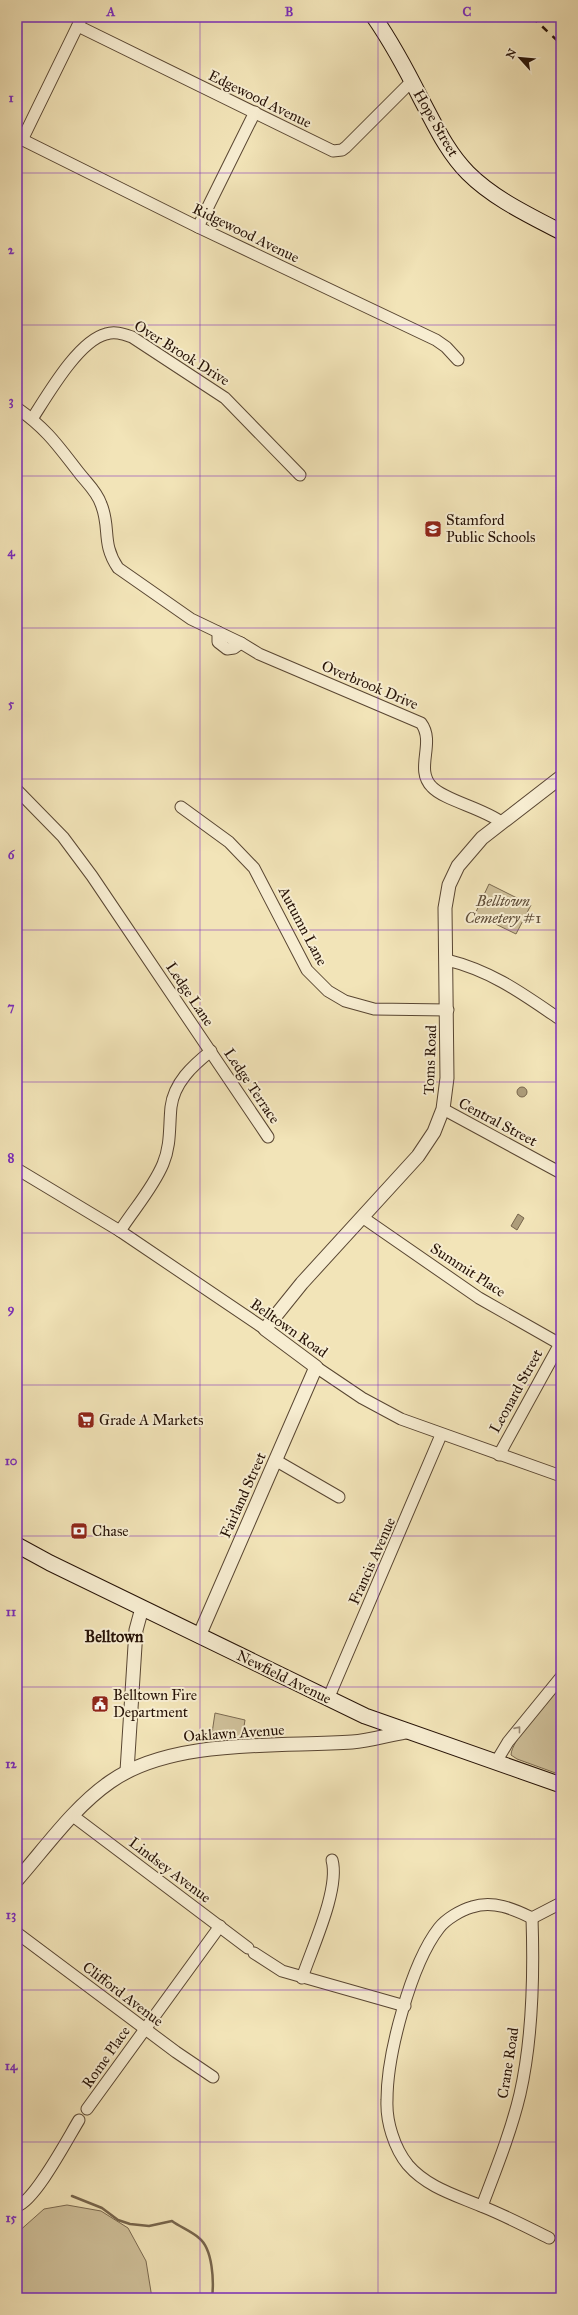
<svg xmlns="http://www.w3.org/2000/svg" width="578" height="2315" viewBox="0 0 578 2315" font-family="'IM FELL Great Primer',serif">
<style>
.green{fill:#cfc09a;stroke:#7a6950}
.water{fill:#ad9d7b;stroke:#77654c}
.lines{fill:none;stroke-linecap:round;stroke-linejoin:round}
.stream{stroke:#77654c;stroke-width:2.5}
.minor-casing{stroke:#594632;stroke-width:13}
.tertiary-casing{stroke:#594632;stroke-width:15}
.secondary-casing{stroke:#261206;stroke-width:17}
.minor{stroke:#f7edd1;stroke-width:11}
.tertiary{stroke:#f7edd1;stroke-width:13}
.secondary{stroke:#f7edd1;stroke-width:15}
.rail{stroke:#261206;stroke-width:2.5;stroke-dasharray:7 7;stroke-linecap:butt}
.oneway{stroke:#998a76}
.grid{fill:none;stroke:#7b2cbf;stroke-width:1;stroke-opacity:0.55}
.labels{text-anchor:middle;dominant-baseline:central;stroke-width:4;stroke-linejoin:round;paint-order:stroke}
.street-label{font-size:15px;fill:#261206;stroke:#f7edd1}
.poi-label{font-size:15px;fill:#261206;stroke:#f7edd1;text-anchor:start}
.park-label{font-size:15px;font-style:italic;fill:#614f3a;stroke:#f7edd1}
.neighbourhood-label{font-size:16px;font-weight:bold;fill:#261206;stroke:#f7edd1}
.neatline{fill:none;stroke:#7b2cbf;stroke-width:1.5}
.grid-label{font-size:13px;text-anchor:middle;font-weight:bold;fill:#7b2cbf}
</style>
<rect width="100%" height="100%" fill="#f2e4b8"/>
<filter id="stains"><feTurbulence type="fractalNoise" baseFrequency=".005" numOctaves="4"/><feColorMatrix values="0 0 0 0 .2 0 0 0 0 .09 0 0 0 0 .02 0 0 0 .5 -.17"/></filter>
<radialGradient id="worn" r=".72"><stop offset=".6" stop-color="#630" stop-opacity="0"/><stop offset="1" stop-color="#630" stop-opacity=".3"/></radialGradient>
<g class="green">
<path d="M489 884 531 905 516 934 475 914Z"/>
<path d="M561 1685V1775L517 1759 511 1755C511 1740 550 1698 561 1685Z"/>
<path d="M215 1713 245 1720 242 1739 211 1740Z"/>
<path d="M67 2205 101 2211 128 2228 146 2261 152 2298H17V2233L44 2209Z"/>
</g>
<g class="water">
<circle cx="522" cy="1092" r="5"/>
<path d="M518 1214 524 1218 517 1230 511 1226Z"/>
</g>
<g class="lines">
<path class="stream" d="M72 2196 102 2208 118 2220 130 2224 149 2226 172 2221C180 2227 191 2231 199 2238 213 2249 214 2282 212 2298"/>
<g class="minor-casing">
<g id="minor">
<path d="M78 26 333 151 342 150 346 147 412 81"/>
<path d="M17 137 198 227 436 340 446 347 458 360"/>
<path d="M22 140 82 17"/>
<path d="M198 227 255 112"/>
<path d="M17 408C48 430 58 446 80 474 88 484 97 492 101 504 111 528 101 543 118 568L191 619 241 643 259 654 421 723C436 743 414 769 432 787 444 800 482 808 501 822"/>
<path d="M32 419C47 396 78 341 106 334 115 331 123 334 132 337L225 398 300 475"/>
<path d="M218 632V642L227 649 234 648 241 643"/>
<path d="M17 790 63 837 92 876 268 1137"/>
<path d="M181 807 229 842 254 868 307 970 328 991 345 1001 374 1009 448 1010"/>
<path d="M447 960C492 971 523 994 561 1020"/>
<path d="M443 1109 561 1173"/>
<path d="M17 1169 120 1231 265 1329"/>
<path d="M362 1217 479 1298 560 1344"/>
<path d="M120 1231C134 1209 153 1188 163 1164 171 1145 169 1127 171 1107 174 1083 192 1066 211 1051"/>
<path d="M316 1367 362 1398 401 1419 561 1476"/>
<path d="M499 1455 561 1342"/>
<path d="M275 1460 339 1497"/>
<path d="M328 1699 441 1435"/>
<path d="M496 1762 508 1742 561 1677"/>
<path d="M73 1816 248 1948"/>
<path d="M17 1933 176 2052 213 2077"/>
<path d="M254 1953 282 1971 405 2006"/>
<path d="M302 1978C312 1948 340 1889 332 1860"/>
<path d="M87 2109 220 1926"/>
<path d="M17 2206C35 2201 68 2138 79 2120"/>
<path d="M482 2206C496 2169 511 2132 520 2094 533 2037 534 1976 532 1918"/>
<path d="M549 2238C527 2227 504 2215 481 2206 455 2195 427 2187 408 2165 394 2148 386 2121 387 2100 387 2054 411 1964 439 1928 446 1919 461 1910 472 1907 493 1900 514 1909 532 1918L561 1903"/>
</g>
</g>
<g class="tertiary-casing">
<g id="tertiary">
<path d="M199 1636 316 1367 265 1329 302 1283 418 1156 434 1132 443 1109 447 1078 445 908 449 885 458 866 482 838 561 777"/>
<path d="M127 1771 136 1630 142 1608"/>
<path d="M17 1880C46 1847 74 1807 110 1782 172 1738 278 1747 352 1742 369 1741 388 1735 405 1732"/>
</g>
</g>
<g class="secondary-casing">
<g id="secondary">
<path d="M374 17C392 43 407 71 421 99 435 125 447 152 468 173 494 199 529 215 561 232"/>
<path d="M17 1545 50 1563 365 1716 561 1785"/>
</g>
</g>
<use href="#minor" class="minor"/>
<use href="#tertiary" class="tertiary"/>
<use href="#secondary" class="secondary"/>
<path class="rail" d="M532 17 561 44"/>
</g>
<defs><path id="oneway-chevron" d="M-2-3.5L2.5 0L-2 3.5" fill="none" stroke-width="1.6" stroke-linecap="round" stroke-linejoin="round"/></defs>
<use class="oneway" href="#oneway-chevron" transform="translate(518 1729) rotate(-51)"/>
<path class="grid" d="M200 17V2298M378 17V2298M17 173H561M17 325H561M17 476H561M17 628H561M17 779H561M17 930H561M17 1082H561M17 1233H561M17 1385H561M17 1536H561M17 1687H561M17 1839H561M17 1990H561M17 2142H561"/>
<defs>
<g id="school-square" transform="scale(0.9)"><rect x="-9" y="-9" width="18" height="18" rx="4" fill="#8f2418" stroke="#f7edd1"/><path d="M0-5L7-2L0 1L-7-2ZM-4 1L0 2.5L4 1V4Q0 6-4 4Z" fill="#fff"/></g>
<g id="supermarket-square" transform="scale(0.9)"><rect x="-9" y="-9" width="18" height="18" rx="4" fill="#8f2418" stroke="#f7edd1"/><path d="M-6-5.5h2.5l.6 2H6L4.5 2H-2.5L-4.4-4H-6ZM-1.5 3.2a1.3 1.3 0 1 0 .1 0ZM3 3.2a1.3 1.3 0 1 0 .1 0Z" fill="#fff"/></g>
<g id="bank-square" transform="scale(0.9)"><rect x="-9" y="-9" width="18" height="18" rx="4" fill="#8f2418" stroke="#f7edd1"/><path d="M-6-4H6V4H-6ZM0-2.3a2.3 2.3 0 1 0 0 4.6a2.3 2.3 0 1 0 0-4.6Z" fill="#fff"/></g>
<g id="civic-square" transform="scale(0.9)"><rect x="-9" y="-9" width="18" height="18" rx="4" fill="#8f2418" stroke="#f7edd1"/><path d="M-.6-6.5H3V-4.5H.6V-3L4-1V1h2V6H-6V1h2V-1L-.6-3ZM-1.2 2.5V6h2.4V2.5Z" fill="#fff"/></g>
</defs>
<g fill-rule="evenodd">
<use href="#school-square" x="433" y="529"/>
<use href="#supermarket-square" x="86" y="1420"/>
<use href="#bank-square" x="79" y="1531"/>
<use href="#civic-square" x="100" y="1704"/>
</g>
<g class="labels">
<g class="street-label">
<text transform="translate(260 99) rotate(26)">Edgewood Avenue</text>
<text transform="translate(436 123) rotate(60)">Hope Street</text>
<text transform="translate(246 233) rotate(26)">Ridgewood Avenue</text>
<text transform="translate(182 353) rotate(32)">Over Brook Drive</text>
<text transform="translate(370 685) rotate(23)">Overbrook Drive</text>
<text transform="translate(303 926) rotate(62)">Autumn Lane</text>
<text transform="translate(190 994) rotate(56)">Ledge Lane</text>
<text transform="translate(430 1060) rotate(-88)">Toms Road</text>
<text transform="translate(252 1086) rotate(56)">Ledge Terrace</text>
<text transform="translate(498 1122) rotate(28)">Central Street</text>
<text transform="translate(468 1270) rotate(33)">Summit Place</text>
<text transform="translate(289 1328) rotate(35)">Belltown Road</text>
<text transform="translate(516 1391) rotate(-61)">Leonard Street</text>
<text transform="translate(243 1495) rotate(-66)">Fairland Street</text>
<text transform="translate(372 1561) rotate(-66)">Francis Avenue</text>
<text transform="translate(284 1677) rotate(26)">Newfield Avenue</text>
<text transform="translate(234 1733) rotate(-4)">Oaklawn Avenue</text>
<text transform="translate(170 1870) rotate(37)">Lindsey Avenue</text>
<text transform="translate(123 1994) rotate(37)">Clifford Avenue</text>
<text transform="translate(106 2057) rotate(-55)">Rome Place</text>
<text transform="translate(508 2063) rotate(-81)">Crane Road</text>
</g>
<g class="poi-label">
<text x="446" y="520">Stamford<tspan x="446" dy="17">Public Schools</tspan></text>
<text x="99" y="1420">Grade A Markets</text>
<text x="92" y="1531">Chase</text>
<text x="113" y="1695">Belltown Fire<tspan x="113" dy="17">Department</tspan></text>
</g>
<g class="park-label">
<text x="503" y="901">Belltown<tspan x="503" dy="17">Cemetery #1</tspan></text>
</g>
<g class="neighbourhood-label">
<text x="114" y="1636">Belltown</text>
</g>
</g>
<rect width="578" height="2315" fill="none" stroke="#f2e4b8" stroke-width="44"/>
<g transform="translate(520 58) rotate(297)" stroke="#f7edd1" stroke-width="3" paint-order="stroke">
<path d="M0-3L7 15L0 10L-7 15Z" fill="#261206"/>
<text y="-6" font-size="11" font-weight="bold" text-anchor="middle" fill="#261206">N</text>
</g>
<rect x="22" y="22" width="534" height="2271" class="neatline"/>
<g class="grid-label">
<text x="111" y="16">A</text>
<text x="289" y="16">B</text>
<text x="467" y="16">C</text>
<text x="11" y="102">1</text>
<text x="11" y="254">2</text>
<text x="11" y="405">3</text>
<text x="11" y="556">4</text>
<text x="11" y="708">5</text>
<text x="11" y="859">6</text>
<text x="11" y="1011">7</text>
<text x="11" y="1162">8</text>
<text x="11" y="1313">9</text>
<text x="11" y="1465">10</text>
<text x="11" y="1616">11</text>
<text x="11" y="1768">12</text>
<text x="11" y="1919">13</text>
<text x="11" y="2070">14</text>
<text x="11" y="2222">15</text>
</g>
<rect width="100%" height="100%" filter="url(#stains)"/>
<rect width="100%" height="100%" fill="url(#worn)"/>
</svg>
